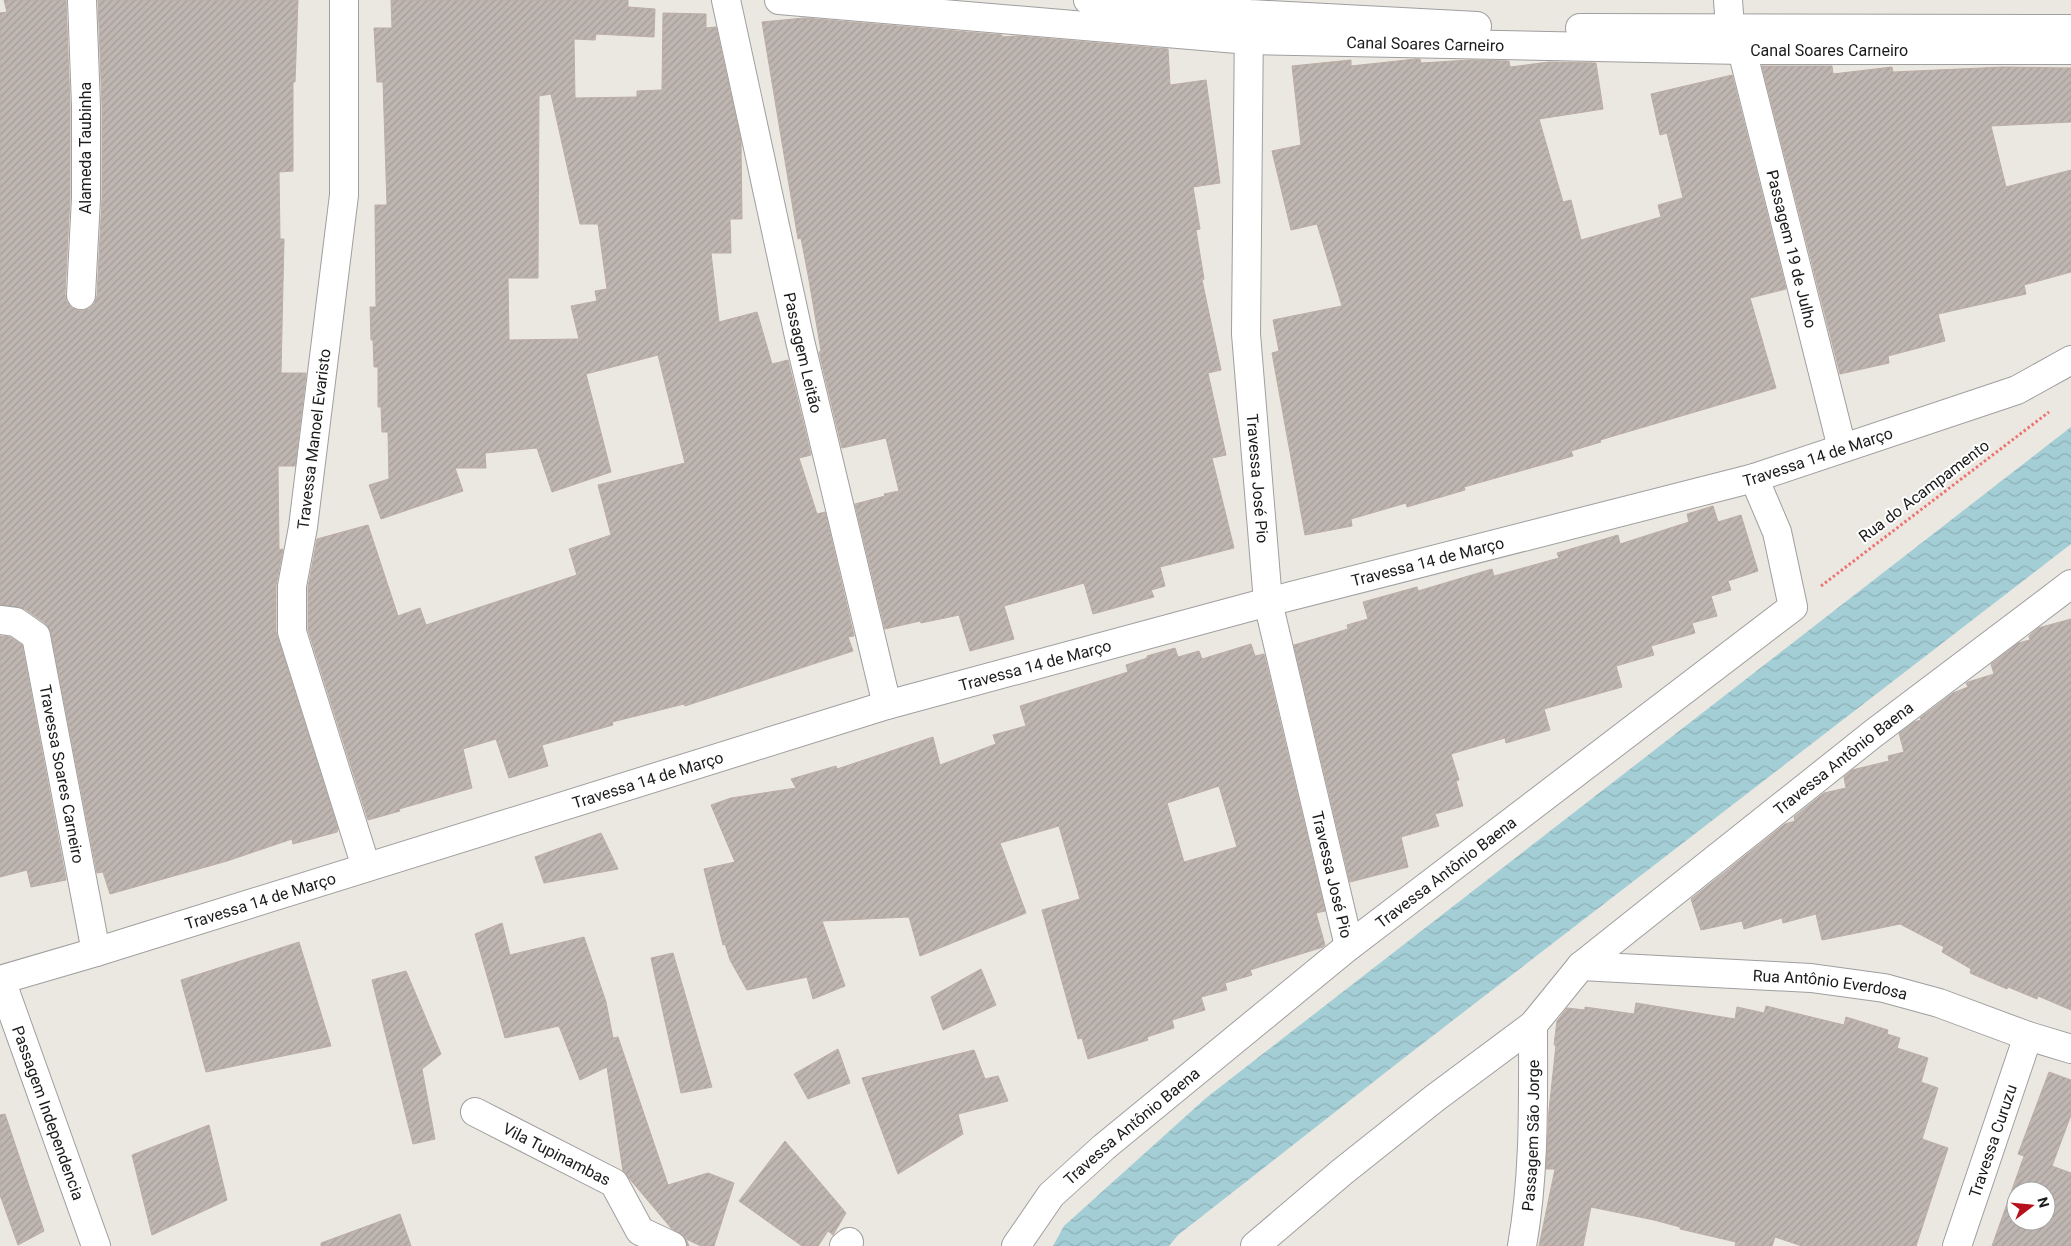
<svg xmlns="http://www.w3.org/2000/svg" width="2071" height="1246" viewBox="0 0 2071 1246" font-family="Roboto,sans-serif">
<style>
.water{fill:url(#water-waves)}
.building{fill:url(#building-hatch);stroke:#bcada4;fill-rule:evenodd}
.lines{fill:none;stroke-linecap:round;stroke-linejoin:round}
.minor-casing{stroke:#9f9f9f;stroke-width:30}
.tertiary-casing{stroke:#9f9f9f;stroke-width:30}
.path{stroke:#ed7470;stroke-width:3;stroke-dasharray:2.5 2.5;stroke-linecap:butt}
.minor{stroke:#fff;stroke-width:28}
.tertiary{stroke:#fff;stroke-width:28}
.labels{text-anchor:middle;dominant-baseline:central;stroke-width:4;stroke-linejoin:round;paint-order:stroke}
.street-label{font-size:16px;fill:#1b1b1b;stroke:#fff}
</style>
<defs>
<pattern id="water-waves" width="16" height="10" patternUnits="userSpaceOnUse" patternTransform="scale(1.25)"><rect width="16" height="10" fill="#a4ced6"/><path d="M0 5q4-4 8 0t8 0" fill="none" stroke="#8db0b7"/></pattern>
<pattern id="building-hatch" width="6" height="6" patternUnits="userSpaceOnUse" patternTransform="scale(1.25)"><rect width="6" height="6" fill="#bfb6b1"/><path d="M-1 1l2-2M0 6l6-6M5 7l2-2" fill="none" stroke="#a49c98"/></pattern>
</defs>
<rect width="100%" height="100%" fill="#ebe7e1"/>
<path class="water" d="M2071 427V544L1404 1058 1178 1235 1169 1246H1053L1064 1226 1206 1098Z"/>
<g class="building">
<path d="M4 0H66L70 106V198L65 294 67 302 72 308 81 311 89 309 94 304 97 296 102 198V106L98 0H298L295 82H293V171L279 172 280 239H284L281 373H306V375L295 466H278L279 550 283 549 276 586V632L338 829 337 832 293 844 292 839 227 861 110 894 103 872 97 873 51 633 45 623 25 609 0 605V13L7 12Z"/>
<path d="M391 0H628V7L655 9 654 37 596 34 595 40 574 39 575 98 637 97V91L662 90 663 13 706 14V28L716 27 741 141 742 219H730L731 253H711L719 322 757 312 772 364 788 360 811 455 799 458 817 514 825 512 854 636 848 637 853 651 685 706 684 704 612 722 613 725 542 745 548 766 509 778 496 739 463 749 472 788 399 809 400 811 368 820 308 630V587L317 539 368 525 398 616 420 608 426 625 577 575 569 549 611 535 598 485 685 463 658 355 586 374 611 472 552 492 537 448 485 453 486 468H455L463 491 381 519 369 485 389 479 388 432H382L381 407H378V367H374L373 340H371L370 307H376L375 205H387L383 82H377L374 28H392ZM551 94 580 224H598L607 289 595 291 597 301 571 306 579 339 509 340 508 278H538L539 96Z"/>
<path d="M804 18 1002 35V37L1017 36 1168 49 1170 85 1206 80 1220 183 1193 187 1200 229 1196 230 1204 279 1202 280 1221 370 1208 373 1226 455 1212 458 1234 548 1160 567 1165 586 1151 590 1154 597 1093 614 1084 583 1004 606 1014 639 970 651 959 615 921 623 920 621 885 629 855 504 885 496 884 494 899 491 886 438 842 448 819 352 821 351 809 280 801 238 798 239 762 22Z"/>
<path d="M1416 59H1420L1421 63 1470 60 1509 61 1510 67 1549 62 1596 63 1603 109 1539 119 1563 202 1571 200 1581 240 1661 217 1658 205 1683 198 1667 133 1660 135 1651 94 1732 75 1786 289 1750 298 1776 388 1600 440 1601 442 1571 451 1573 456 1464 487 1465 490 1407 507 1406 503 1351 519 1352 526 1305 535 1272 353 1279 351 1273 320 1342 306 1317 224 1291 230 1272 151 1301 145 1292 66 1351 60V66Z"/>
<path d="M1762 66H1832L1833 74 1892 67 1893 72 2003 67 2071 68V122L1991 126 2006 187 2071 170V272L2024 285 2026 294 1938 314 1945 341 1888 356 1889 363 1840 374Z"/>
<path d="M1713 506 1718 522 1741 515 1758 571 1728 581 1731 590 1711 596 1717 616 1692 623 1695 633 1651 646 1654 655 1616 666 1622 687 1544 709 1550 730 1506 743 1505 738 1451 754 1459 780 1456 781 1463 806 1435 814 1439 826 1401 837 1408 867 1350 882 1294 645 1348 629 1347 625 1368 619 1363 602 1417 587 1418 591 1492 569 1494 576 1559 558 1557 553 1618 535 1620 544 1689 522 1687 514Z"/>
<path d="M2071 619V1010L2038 996 2037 999 2008 987 2007 989 1970 973 1971 969 1942 952 1944 947 1900 924 1822 940 1816 914 1783 923 1782 918 1744 929 1742 921 1701 930 1691 899 1785 824 1795 821 1794 817 1824 793 1846 788 1844 777 1852 770 1889 761 1888 756 1904 752 1899 733 1914 722 1921 720 1920 718 1953 693 1968 687 1966 683 1968 682 1994 674 1991 664 2018 643 2030 640 2029 636 2038 628Z"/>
<path d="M0 636 10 637 22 645 66 880 31 887 27 870 0 877Z"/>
<path d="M1251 644 1255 656 1264 654 1325 911 1316 913 1325 945 1323 947 1250 970 1252 975 1225 983 1227 990 1201 997 1205 1010 1172 1020 1174 1028 1147 1037 1148 1040 1088 1059 1082 1038 1078 1039 1042 910 1080 899 1059 826 1000 843 1026 913 920 956 909 917 822 921 845 986 813 999 807 977 747 990 730 960 725 944 723 945 704 869 735 862 711 805 731 798 796 788 791 779 836 766 837 769 933 737 940 765 996 744 993 735 1026 726 1020 706 1128 672 1126 665 1147 658V656L1175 648 1178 657 1199 651 1202 659ZM1219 786 1237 847 1184 862 1167 803Z"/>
<path d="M601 833 618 869 544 883 535 857Z"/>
<path d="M502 923 510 955 584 937 606 1002 613 1038 618 1037 668 1185 708 1173 734 1183 714 1246H701L686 1239 689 1246H687L684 1237 671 1228 623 1171 607 1067 580 1080 559 1026 505 1038 475 934Z"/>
<path d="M299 942 331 1046 206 1072 181 980Z"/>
<path d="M673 953 712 1087 681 1093 651 958Z"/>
<path d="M981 969 996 1005 943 1030 931 997Z"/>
<path d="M406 971 441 1054 422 1069 435 1139 413 1144 372 980Z"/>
<path d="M1636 1003 1735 1019 1737 1007 1764 1013 1766 1006 1844 1025 1846 1017 1888 1030 1887 1034 1900 1038 1897 1048 1928 1058 1921 1082 1938 1088 1922 1139 1948 1148 1916 1246H1802L1775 1237 1772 1246H1735L1736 1242 1680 1229V1227L1654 1220 1591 1207 1583 1246H1539L1555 1169H1546L1549 1110 1556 1045H1554L1557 1021 1567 1008 1585 1010V1007L1634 1014Z"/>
<path d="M838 1049 850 1083 808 1099 794 1074Z"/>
<path d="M974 1050 985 1079 998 1076 1008 1101 958 1114 963 1134 898 1174 862 1078Z"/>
<path d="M2049 1072 2071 1080V1115L2052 1166 2071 1173V1246H1992L2024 1156 2018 1154ZM2016 1191H2046V1221H2016Z"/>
<path d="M5 1114 44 1231 18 1245 0 1195V1115Z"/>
<path d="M209 1125 227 1200 152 1235 132 1155Z"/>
<path d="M785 1141 846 1213 833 1235 828 1231 818 1246H802L739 1201Z"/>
<path d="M400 1214 411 1246H321V1243Z"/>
</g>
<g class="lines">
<g class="minor-casing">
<g id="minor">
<path d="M344 0V195L303 527 292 586V632L366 867"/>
<path id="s1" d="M726 0 800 341 887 705"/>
<path id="s2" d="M779 0 1249 40 1742 50H2071"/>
<path d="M1088 0 1250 14 1477 26"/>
<path d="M1728 0 1730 28"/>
<path id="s3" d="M1249 21 1246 334 1268 602 1349 946"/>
<path d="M1580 28 2071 29"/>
<path id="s4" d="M1742 50 1842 448"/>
<path d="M81 295 86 198V106L82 0"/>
<path id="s5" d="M0 620 16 622 36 636 96 952"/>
<path id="s6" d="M1581 966 1811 978 1884 988 1939 1003 2028 1036 2071 1049"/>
<path id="s7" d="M1 980 96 1246"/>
<path id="s8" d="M475 1112 614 1183 640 1231 672 1246"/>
<path d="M844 1246 849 1242"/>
<path id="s9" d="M1016 1246 1051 1195 1104 1147 1349 946 1793 607 1777 532 1754 478"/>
<path id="s10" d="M1255 1246 1342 1172 1435 1098 1533 1025 1581 966 1874 733 2071 584"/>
<path id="s11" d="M1522 1246C1535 1173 1533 1098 1533 1025"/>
<path id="s12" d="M1957 1246 2028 1036"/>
</g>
</g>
<g class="tertiary-casing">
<g id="tertiary">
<path id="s13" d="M0 980 96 952 887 705 1268 602 1754 478 2017 390 2071 360"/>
</g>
</g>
<path class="path" d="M1821 586 2049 412"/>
<use href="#minor" class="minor"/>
<use href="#tertiary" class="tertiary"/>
</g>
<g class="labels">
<g class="street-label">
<text stroke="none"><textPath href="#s2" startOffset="648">Canal Soares Carneiro</textPath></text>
<text stroke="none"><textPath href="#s2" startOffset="1052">Canal Soares Carneiro</textPath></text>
<text transform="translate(85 148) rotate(-90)">Alameda Taubinha</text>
<text stroke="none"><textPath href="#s4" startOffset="205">Passagem 19 de Julho</textPath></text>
<text stroke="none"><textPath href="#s1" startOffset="361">Passagem Leitão</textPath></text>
<text transform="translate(314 439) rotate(-83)">Travessa Manoel Evaristo</text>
<text stroke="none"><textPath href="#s13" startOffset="1892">Travessa 14 de Março</textPath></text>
<text stroke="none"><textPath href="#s3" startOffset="458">Travessa José Pio</textPath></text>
<text transform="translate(1924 491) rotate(-37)">Rua do Acampamento</text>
<text stroke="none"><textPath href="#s13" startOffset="1488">Travessa 14 de Março</textPath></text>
<text stroke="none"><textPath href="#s13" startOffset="1082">Travessa 14 de Março</textPath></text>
<text stroke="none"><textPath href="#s10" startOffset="766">Travessa Antônio Baena</textPath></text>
<text stroke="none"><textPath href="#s5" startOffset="181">Travessa Soares Carneiro</textPath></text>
<text stroke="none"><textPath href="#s13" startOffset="678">Travessa 14 de Março</textPath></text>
<text stroke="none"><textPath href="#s9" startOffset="572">Travessa Antônio Baena</textPath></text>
<text stroke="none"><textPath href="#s3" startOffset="862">Travessa José Pio</textPath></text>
<text stroke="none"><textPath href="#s13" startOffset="272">Travessa 14 de Março</textPath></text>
<text stroke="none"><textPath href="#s6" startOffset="250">Rua Antônio Everdosa</textPath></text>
<text stroke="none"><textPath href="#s7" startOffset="141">Passagem Independencia</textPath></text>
<text stroke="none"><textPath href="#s9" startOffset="168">Travessa Antônio Baena</textPath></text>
<text stroke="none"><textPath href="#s11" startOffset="111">Passagem São Jorge</textPath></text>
<text stroke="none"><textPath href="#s12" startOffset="111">Travessa Curuzu</textPath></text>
<text stroke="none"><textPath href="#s8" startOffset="92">Vila Tupinambas</textPath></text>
</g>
</g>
<g transform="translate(2031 1206) rotate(74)"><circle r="24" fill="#ffffff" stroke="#a4a4a4"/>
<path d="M0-4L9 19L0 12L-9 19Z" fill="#b5101b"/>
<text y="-8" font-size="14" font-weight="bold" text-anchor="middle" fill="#1b1b1b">N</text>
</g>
</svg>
